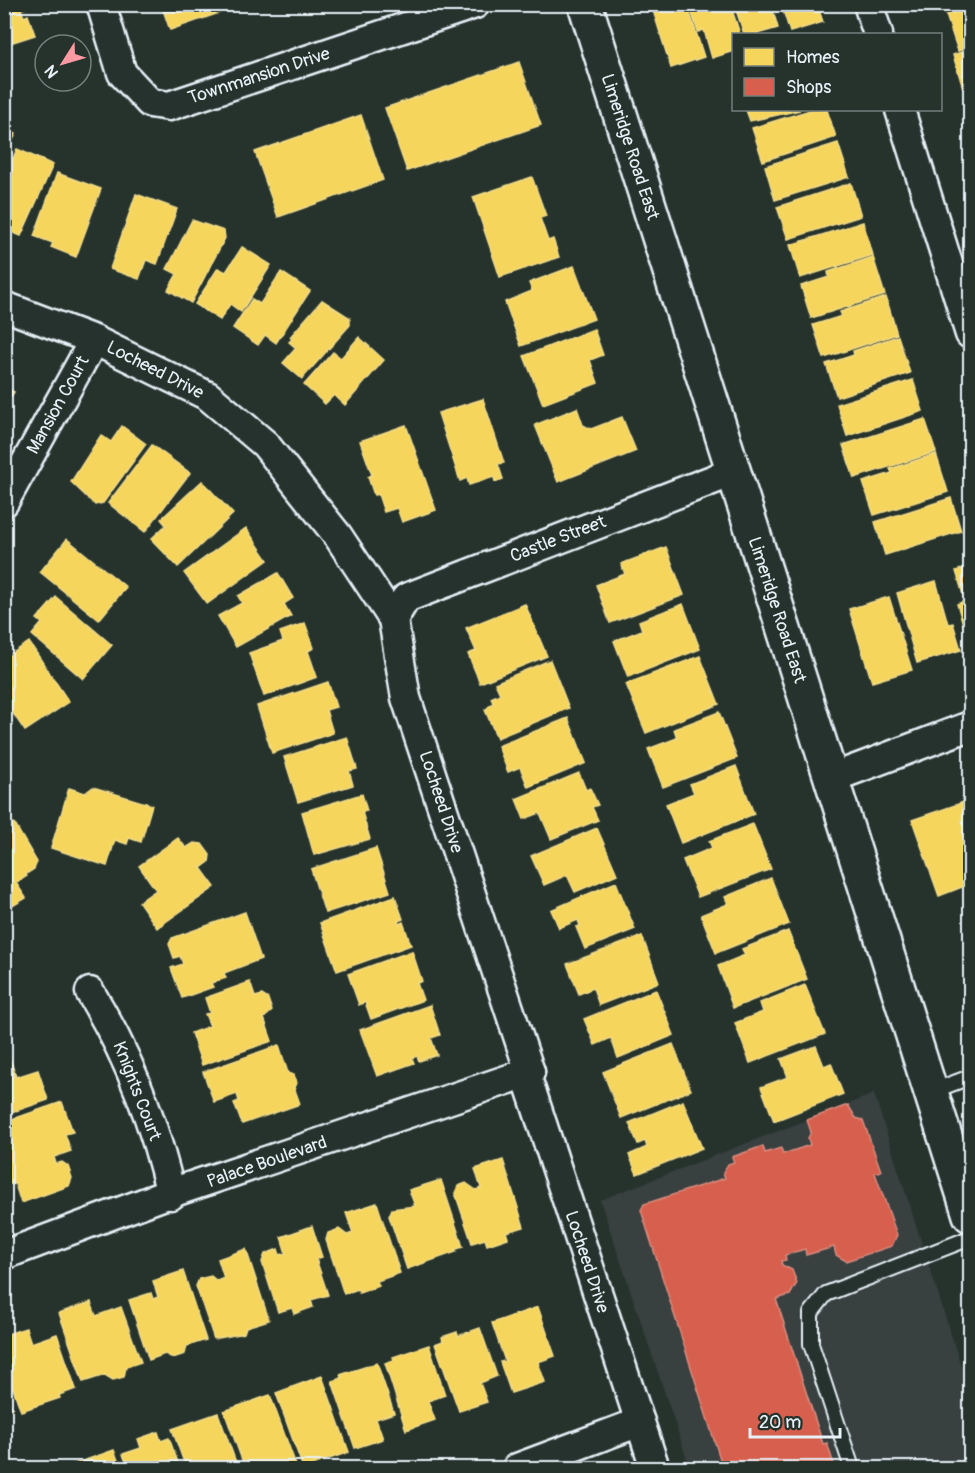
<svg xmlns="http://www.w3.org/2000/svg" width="975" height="1473" viewBox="0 0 975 1473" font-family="Pangolin,sans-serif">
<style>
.built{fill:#374141}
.homes{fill:#f6d55c;stroke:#f2dd8b;stroke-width:1.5}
.shops{fill:#d6604d;stroke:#db8c80;stroke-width:1.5}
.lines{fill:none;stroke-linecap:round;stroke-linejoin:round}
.lane-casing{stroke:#e8f1f8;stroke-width:18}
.street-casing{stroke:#e8f1f8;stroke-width:33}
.secondary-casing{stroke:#e8f1f8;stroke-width:38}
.lane{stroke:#26332d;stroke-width:14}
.street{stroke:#26332d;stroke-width:28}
.secondary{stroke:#26332d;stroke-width:33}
.labels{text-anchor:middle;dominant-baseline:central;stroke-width:6;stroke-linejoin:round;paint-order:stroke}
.street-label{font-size:18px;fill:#e8f1f8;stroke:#26332d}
</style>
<rect width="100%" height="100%" fill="#26332d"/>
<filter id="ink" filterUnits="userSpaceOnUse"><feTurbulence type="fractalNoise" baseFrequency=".0167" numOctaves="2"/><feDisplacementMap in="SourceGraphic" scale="12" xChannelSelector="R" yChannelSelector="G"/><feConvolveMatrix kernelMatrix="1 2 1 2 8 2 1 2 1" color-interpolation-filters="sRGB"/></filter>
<g filter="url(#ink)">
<path class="built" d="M874 1094 970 1394V1468H690L600 1200Z"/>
<g class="homes">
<path d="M4 4H27L28 7 21 9 24 17 28 15 35 35 4 45Z"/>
<path d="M161 4H245L170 30Z"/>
<path d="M651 4H687L704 57 671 68Z"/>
<path d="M689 4H730L740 34H734V51L712 58 704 30 698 32Z"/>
<path d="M734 4H771L778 28 757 34H744Z"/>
<path d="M781 4H817L823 22 790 32Z"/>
<path d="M970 7V47L958 51 946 15Z"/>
<path d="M970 49V86L963 88 953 55Z"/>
<path d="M519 62 541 125 407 171 385 108Z"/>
<path d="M746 110H800L750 121Z"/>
<path d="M810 110H827L836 137 763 161 752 128Z"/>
<path d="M361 115 383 180 278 217 255 152Z"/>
<path d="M4 128 16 134 4 157Z"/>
<path d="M838 143 849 177 775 200 765 166Z"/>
<path d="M17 149 53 165 21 236 4 229V171L10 174 13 166 10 165Z"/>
<path d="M57 173 101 189 76 257 51 247 53 243 34 236Z"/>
<path d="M532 177 546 216 540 218 548 241 553 239 559 257 500 277 473 197Z"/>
<path d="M851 183 861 216 788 239 777 207Z"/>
<path d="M136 194 177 209 157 264 146 260 139 279 110 269Z"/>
<path d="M192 220 224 231 225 238 191 303 168 290 177 274 167 269Z"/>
<path d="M863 222 873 255 800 278 790 245Z"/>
<path d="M242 247 271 265 241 312 230 304 220 320 195 304 218 268 226 272Z"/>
<path d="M873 257 885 295 811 318 801 286 829 277 828 272Z"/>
<path d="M574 266 594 319 521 346 505 302 532 291 529 283Z"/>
<path d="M281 272 310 291 276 343 265 335 258 345 233 328 252 299 260 304Z"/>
<path d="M886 297 897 334 824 358 813 325 842 316 840 312Z"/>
<path d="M322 300 350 318V325L302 379 283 363 296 348 289 342 292 339 290 337Z"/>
<path d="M594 329 603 355 590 360 598 383 543 404 524 356Z"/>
<path d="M898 336 910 373 837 397 826 364 854 355 853 351Z"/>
<path d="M359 337 384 360 345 405 334 395 325 404 304 385 333 352 341 358Z"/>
<path d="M913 380 923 411 847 436 837 404Z"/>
<path d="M4 386 14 392 4 408Z"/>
<path d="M483 399 504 463 498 464 503 479 495 482 494 477 469 485 467 478 460 481 438 413Z"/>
<path d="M577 408 583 425 591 429 622 417 636 451 558 482 535 425Z"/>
<path d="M925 419 936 452 854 478 843 445Z"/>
<path d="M406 425 436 510 402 522 397 508 384 512 378 494 374 495 368 477 372 475 360 441Z"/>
<path d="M122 426 146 444 103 503 95 505 71 482 101 435 111 442Z"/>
<path d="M152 445 190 473 145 532 108 503Z"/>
<path d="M936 454 948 492 874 515 863 482 892 473 890 469Z"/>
<path d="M202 481 233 514 178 567 151 539 166 525 161 519Z"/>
<path d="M951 498 961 531 885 555 875 522Z"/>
<path d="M246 528 268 560 207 604 184 573Z"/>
<path d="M67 539 126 587 99 620 40 572Z"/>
<path d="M666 547 684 595 610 623 596 585 625 574 621 564Z"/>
<path d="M970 566V647L957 604 965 601 956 571Z"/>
<path d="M278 573 293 598 284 604 291 616 236 647 218 616 242 603 238 596Z"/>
<path d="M936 581 948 624 953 623 961 650 917 663 897 593Z"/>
<path d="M56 597 112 645 83 679 32 635 42 623 37 619Z"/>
<path d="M889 597 912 670 872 682 849 609Z"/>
<path d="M525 604 547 656 480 683 468 654 476 651 466 628Z"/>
<path d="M683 604 700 649 628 677 614 641 642 630 639 621Z"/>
<path d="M305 623 314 648 308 651 317 677 264 696 249 653 283 641 280 632Z"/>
<path d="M29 642 69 702 25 731 4 700V659Z"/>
<path d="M700 656 719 704 646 733 626 684Z"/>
<path d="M550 660 569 708 497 738 485 710 493 703 491 698 500 694 495 683Z"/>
<path d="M328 682 336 707 326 710 333 733 272 753 257 706Z"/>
<path d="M719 712 737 758 663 787 648 749 677 738 674 729Z"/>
<path d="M568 718 586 763 528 787 520 767 508 772 498 746Z"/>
<path d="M347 737 357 769 349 771 353 785 298 802 284 757Z"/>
<path d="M736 766 754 814 681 843 666 804 694 793 690 784Z"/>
<path d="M579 773 586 790 590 788 598 805 592 807 598 820 551 839 540 813 524 819 516 799Z"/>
<path d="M93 787 152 805 141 842 129 838 127 844 115 840 107 866 51 848 69 788 85 793Z"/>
<path d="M362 794 367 811 362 812 370 839 314 855 302 812Z"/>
<path d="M967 801 970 812V834L965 837 970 853V884L939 896 912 820Z"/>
<path d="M14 823 37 862 34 869 26 874 27 876 16 883 26 898 4 911V829Z"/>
<path d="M753 824 771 869 698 897 683 860 712 848 709 841Z"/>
<path d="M597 828 617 874 575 892 567 875 544 885 531 856Z"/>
<path d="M178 838 186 848 194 843 202 844 210 855 209 862 201 868 215 887 157 928 139 902 156 890 139 866Z"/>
<path d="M376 848 390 892 325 913 311 869Z"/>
<path d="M771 878 789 924 716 953 701 915 728 904 725 897Z"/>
<path d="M616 882 635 929 585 949 576 927 580 926 578 920 559 928 551 910Z"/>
<path d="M395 896 403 919 398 921 399 924 403 922 411 945 337 971 320 923Z"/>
<path d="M245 912 261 959 224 973 226 978 211 983 213 987 182 998 171 968 183 964 180 956 174 958 169 944 172 938Z"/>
<path d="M788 931 807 979 733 1008 718 966 745 955 742 949Z"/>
<path d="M642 936 659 982 599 1005 593 988 579 994 567 964Z"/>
<path d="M412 951 422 981 417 983 423 1000 371 1019 365 1002 359 1005 348 974Z"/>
<path d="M250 982 255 997 262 995 268 999 272 1011 264 1018 272 1041 202 1065 191 1033 210 1026 205 1014 210 1013 205 998Z"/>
<path d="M805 985 825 1034 750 1063 735 1023 763 1012 760 1003Z"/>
<path d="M656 990 674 1035 618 1058 611 1038 595 1045 584 1019Z"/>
<path d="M430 1005 440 1035 431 1038 437 1055 419 1061 417 1056 412 1058 414 1063 377 1076 360 1030Z"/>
<path d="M673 1044 691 1090 621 1118 603 1072Z"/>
<path d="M279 1045 288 1073 294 1075 297 1083 294 1087 300 1104 242 1124 234 1103 239 1101 237 1094 214 1102 203 1072Z"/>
<path d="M816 1046 824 1066 831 1063 843 1094 774 1121 761 1087 788 1077 781 1059Z"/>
<path d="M4 1050H7L16 1077 38 1070 48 1100 4 1115Z"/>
<path d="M683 1101 702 1148 637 1174 629 1155 647 1147 645 1141 638 1144 629 1123Z"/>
<path d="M62 1102 73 1132 65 1134 71 1151 54 1157 56 1164 62 1162 68 1166 72 1178 69 1186 21 1203 15 1184H4V1122Z"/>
<path d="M503 1160 524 1227 506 1232 508 1238 487 1245 485 1239 472 1243 455 1193 458 1186 466 1183 476 1190 481 1188 475 1169Z"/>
<path d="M441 1180 463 1247 454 1250 456 1252 407 1269 389 1216 392 1209 415 1206 409 1190Z"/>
<path d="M377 1203 400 1273 377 1281 379 1286 359 1293 358 1289 344 1294 326 1240 328 1233 339 1229 347 1235 353 1233 346 1213Z"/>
<path d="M312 1226 322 1257 316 1259 328 1295 311 1300 313 1307 294 1314 292 1308 278 1312 262 1262 265 1254 278 1249 280 1255 286 1253 281 1237Z"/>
<path d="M246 1249 269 1320 246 1327 244 1333 214 1339 196 1286 199 1279 211 1276 217 1281 224 1278 218 1259Z"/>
<path d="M183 1271 206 1340 187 1346 185 1354 173 1358 165 1354 149 1360 129 1300 151 1293 153 1299 158 1297 153 1281Z"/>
<path d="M91 1302 96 1316 121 1307 141 1362 126 1367 124 1377 113 1380 105 1375 83 1382 59 1313Z"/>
<path d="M538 1307 555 1356 538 1362 545 1382 511 1393 500 1362 505 1361 492 1323Z"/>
<path d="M26 1328 31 1343 57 1334 76 1389 59 1395 60 1398 21 1411 4 1363V1335Z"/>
<path d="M480 1328 497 1376 480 1383 487 1402 459 1411 435 1344 443 1341 442 1337 457 1332 458 1336Z"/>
<path d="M429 1345 445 1395 428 1401 435 1420 406 1430 385 1363 394 1360 393 1357Z"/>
<path d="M377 1363 394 1413 376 1419 383 1439 355 1448 332 1381 342 1378 340 1375Z"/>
<path d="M322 1376 349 1452 303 1468 276 1393Z"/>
<path d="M4 1388 12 1408 4 1411Z"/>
<path d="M270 1395 297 1468H245L224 1411Z"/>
<path d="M218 1413 238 1468H186L172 1429Z"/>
<path d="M158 1432 161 1441 169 1438 180 1468H128L123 1454 141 1448 138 1439Z"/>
<path d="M114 1450 121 1468H70L69 1466Z"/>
</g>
<path class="shops" d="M848 1105 856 1118 863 1120 881 1171 875 1173 897 1235 892 1246 846 1261 836 1255 834 1247 806 1255 805 1249 785 1255 786 1260 781 1261 782 1265 792 1270 797 1283 790 1295 776 1299 823 1444 827 1443 835 1468H723L641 1210 644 1204 725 1178 723 1173 728 1164 734 1162 732 1157 763 1146 765 1153 781 1148 783 1154 810 1145 808 1138 811 1132 807 1120Z"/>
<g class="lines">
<g class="lane-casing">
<g id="lane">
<path d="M930 1092 970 1077"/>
<path d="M852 1468 811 1344V1313L826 1294 970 1238"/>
</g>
</g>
<g class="street-casing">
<g id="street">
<path d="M101 4 122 73 150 103 169 106 475 4"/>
<path d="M868 4 878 34"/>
<path d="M900 110 970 334"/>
<path d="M4 306 94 340 208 396 265 444 338 536 393 619 406 698 530 1072 526 1075 655 1468"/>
<path d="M4 502 94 340"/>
<path d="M393 619 406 598 733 472"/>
<path d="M832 778 970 726"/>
<path d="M90 992C127 1053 155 1124 171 1195"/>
<path d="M4 1255 162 1196 530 1072"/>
<path d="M517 1468 640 1422"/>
</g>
</g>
<g class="secondary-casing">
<path id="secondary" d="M585 4 970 1215"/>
</g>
<use href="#lane" class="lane"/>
<use href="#street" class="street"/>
<use href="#secondary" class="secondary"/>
</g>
</g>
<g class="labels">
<g class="street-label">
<text transform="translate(259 76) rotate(-18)">Townmansion Drive</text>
<text transform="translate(630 147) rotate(72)">Limeridge Road East</text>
<text transform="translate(155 370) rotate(27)">Locheed Drive</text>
<text transform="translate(58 405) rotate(-61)">Mansion Court</text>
<text transform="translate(558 539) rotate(-21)">Castle Street</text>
<text transform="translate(777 610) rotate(72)">Limeridge Road East</text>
<text transform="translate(441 802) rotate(72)">Locheed Drive</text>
<text transform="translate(137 1091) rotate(69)">Knights Court</text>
<text transform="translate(267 1162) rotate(-19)">Palace Boulevard</text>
<text transform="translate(587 1262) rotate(72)">Locheed Drive</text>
</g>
</g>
<rect width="975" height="1473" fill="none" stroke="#26332d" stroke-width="24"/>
<rect x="12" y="12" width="951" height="1449" fill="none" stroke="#e8f1f8" stroke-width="2" filter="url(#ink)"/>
<rect x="732" y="33" width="210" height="78" fill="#26332d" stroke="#747f7e" stroke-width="1.5"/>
<rect x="744" y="48" width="30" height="18" fill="#f6d55c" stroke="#747f7e" stroke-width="1.5"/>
<text x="786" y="63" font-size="18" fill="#e8f1f8">Homes</text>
<rect x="744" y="78" width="30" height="18" fill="#d6604d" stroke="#747f7e" stroke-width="1.5"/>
<text x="786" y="93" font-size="18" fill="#e8f1f8">Shops</text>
<g transform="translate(63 63) rotate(233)"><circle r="28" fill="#26332d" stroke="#747f7e" stroke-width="1.5"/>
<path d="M0-4.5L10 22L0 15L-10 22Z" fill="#ff9aa2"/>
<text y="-9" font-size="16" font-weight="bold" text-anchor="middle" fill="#e8f1f8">N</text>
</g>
<path d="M750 1428v9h90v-9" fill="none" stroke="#e8f1f8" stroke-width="3"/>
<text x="759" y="1428" font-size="18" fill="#e8f1f8" stroke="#26332d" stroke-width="4.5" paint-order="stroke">20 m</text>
</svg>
